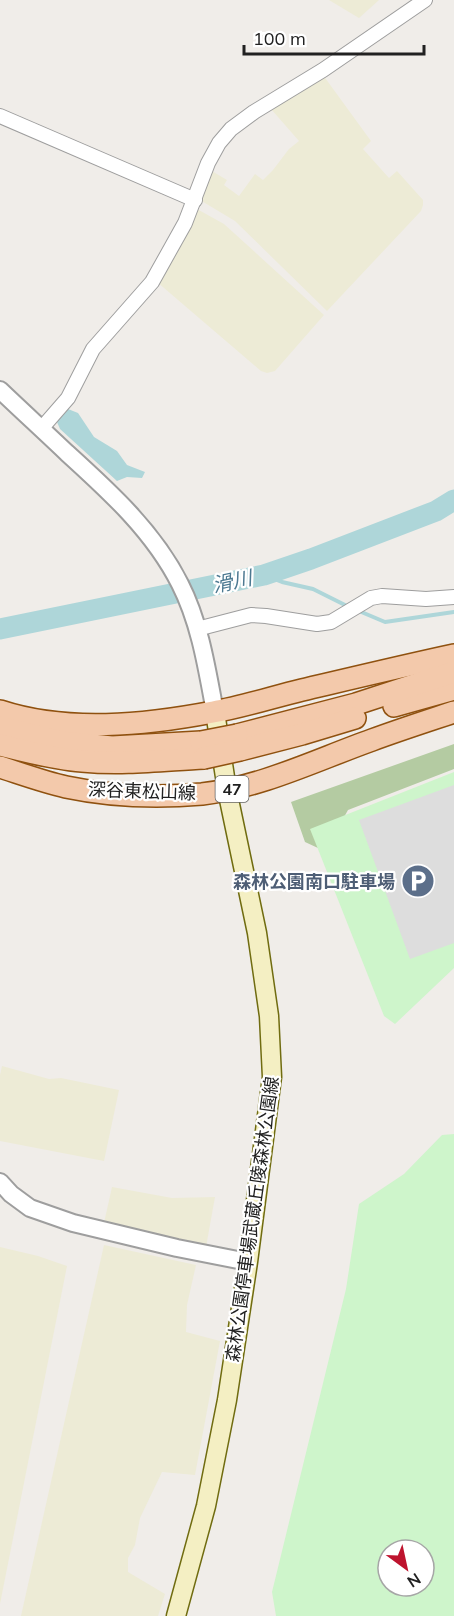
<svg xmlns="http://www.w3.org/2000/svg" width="454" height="1616" viewBox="0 0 454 1616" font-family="Mulish,'Noto Sans JP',sans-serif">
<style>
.farmland{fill:#edebd6}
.forest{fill:#b4cba2}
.park{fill:#cef5cb;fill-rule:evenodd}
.parking{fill:#ddd}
.water{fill:#aed6d9}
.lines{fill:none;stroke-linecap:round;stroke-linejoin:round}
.stream{stroke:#aed6d9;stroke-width:4}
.river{stroke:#aed6d9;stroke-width:21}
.minor-casing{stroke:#9e9e9e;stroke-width:16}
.tertiary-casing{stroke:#9e9e9e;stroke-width:20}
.secondary-casing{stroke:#706c10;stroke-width:21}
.primary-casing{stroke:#8f510f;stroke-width:24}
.minor{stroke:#fff;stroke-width:14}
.tertiary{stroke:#fff;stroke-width:16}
.secondary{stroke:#f4efc3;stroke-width:18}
.primary{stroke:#f3c9ab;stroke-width:21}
.primary-bridge-casing{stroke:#8f510f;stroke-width:24;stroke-linecap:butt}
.primary-bridge{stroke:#f3c9ab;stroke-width:21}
.labels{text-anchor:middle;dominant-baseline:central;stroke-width:4.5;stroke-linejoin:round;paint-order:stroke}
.shield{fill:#fff;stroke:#646464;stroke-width:1.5}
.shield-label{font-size:16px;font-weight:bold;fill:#212121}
.street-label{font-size:18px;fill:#212121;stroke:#fff}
.service-label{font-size:18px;font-weight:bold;fill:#4e5e75;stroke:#fff;text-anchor:end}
.water-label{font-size:20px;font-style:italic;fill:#4c7991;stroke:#fff}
</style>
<rect width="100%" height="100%" fill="#f0ede9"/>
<g class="farmland">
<path d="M329 0H379L359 18Z"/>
<path d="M323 75 371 141 363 149 389 178 397 171 423 200V205L421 211 327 311 235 221 200 200 212 171 227 180 224 185 239 196 255 174 263 180 273 170 289 149 299 141 271 109Z"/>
<path d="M197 209 224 224 324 315 275 371 267 373 261 371 157 282 175 255Z"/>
<path d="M2 1066 49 1079 61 1078 119 1090 104 1161 0 1141V1075Z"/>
<path d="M112 1187 172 1198 215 1197 206 1247 104 1223Z"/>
<path d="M104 1245 196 1265 187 1305 186 1332 220 1341 195 1475 162 1472 140 1518 135 1545 128 1558V1572L165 1594 158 1616H21Z"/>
<path d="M0 1247 38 1256 67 1266 0 1604Z"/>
</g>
<path class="forest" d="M454 744V769L348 810 338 828 318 848 305 842 291 802Z"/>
<g class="park">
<path d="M454 772V968L395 1024 384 1016 310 829Z"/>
<path d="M454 1134V1616H276L272 1592 346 1289 359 1204 404 1174 442 1135ZM388 1550H424V1586H388Z"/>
</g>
<path class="parking" d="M454 785V943L410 959 359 820Z"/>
<path class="water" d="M68 409 78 413 94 437 117 451 127 465 145 472 142 478 127 477 117 481 60 429 57 422Z"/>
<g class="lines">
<g class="stream">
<path d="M264 575 282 582 313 589 349 607"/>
<path d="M359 611 385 622 454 612"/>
</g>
<path class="river" d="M0 629 264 575 311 559 436 511 454 500"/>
<g class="minor-casing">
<g id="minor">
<path d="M0 116 195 200"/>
<path d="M41 429 68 398 93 349 152 282 185 223 208 163 219 143 231 129 254 112 323 70 425 0"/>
<path d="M197 629 251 615 266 616 317 624 331 622 371 598 382 596 426 599 454 597"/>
</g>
</g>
<g class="tertiary-casing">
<g id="tertiary">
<path d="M0 390C22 411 45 432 67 453 110 492 154 532 180 584 200 623 207 669 215 712"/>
<path d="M0 1182 11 1194 30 1208 73 1223 177 1248 248 1262"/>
</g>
</g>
<g class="secondary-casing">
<path id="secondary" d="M176 1616 206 1506 227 1400 248 1262 272 1077 269 1016 257 933 227 790 215 712"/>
</g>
<g class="primary-casing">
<g id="primary">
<path d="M394 706 454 689"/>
<path d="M0 711C67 733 145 725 213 712 243 707 273 697 302 690 353 678 403 666 454 655"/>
<path d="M0 727 61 742 112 747 201 742"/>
<path d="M237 735 356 704 454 672"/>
<path d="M0 745C27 752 55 759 82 761 123 765 164 760 204 758"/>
<path d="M240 750 302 734 355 718"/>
<path d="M0 767C22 774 44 782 66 787 109 796 158 798 202 794 262 787 316 760 372 740 399 730 427 721 454 712"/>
</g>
</g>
<use href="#minor" class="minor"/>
<use href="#tertiary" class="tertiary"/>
<use href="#secondary" class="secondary"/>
<use href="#primary" class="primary"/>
<g class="primary-bridge-casing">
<g id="primary-bridge">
<path d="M201 742 237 735"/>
<path d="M204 758 240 750"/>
</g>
</g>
<use href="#primary-bridge" class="primary-bridge"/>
</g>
<defs>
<g id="parking-disc" transform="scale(1.725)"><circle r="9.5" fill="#5c6f8a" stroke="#fff"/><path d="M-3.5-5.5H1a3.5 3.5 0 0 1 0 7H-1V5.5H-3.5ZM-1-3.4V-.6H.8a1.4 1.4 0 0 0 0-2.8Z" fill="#fff"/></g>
</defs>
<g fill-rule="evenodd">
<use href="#parking-disc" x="418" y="881"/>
</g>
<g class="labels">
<rect class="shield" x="215.5" y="776" width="33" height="26" rx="4.5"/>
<g class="shield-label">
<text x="232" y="789">47</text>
</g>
<g class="street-label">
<text transform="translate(142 791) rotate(2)">深谷東松山線</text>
<text transform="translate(252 1219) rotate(-82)">森林公園停車場武蔵丘陵森林公園線</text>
</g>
<g class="service-label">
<text x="395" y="881">森林公園南口駐車場</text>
</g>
<g class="water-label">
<text transform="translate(232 581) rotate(-12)">滑川</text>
</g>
</g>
<g transform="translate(406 1568) rotate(147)"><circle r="28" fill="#ffffff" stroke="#a6a6a6" stroke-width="1.5"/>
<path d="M0-4.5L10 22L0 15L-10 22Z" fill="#be142e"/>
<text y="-9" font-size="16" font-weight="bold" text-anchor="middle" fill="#212121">N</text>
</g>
<path d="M244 45v9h180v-9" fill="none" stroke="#212121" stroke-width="3"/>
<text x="253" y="45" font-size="18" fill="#212121" stroke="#ffffff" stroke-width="4.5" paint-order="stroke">100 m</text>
</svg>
